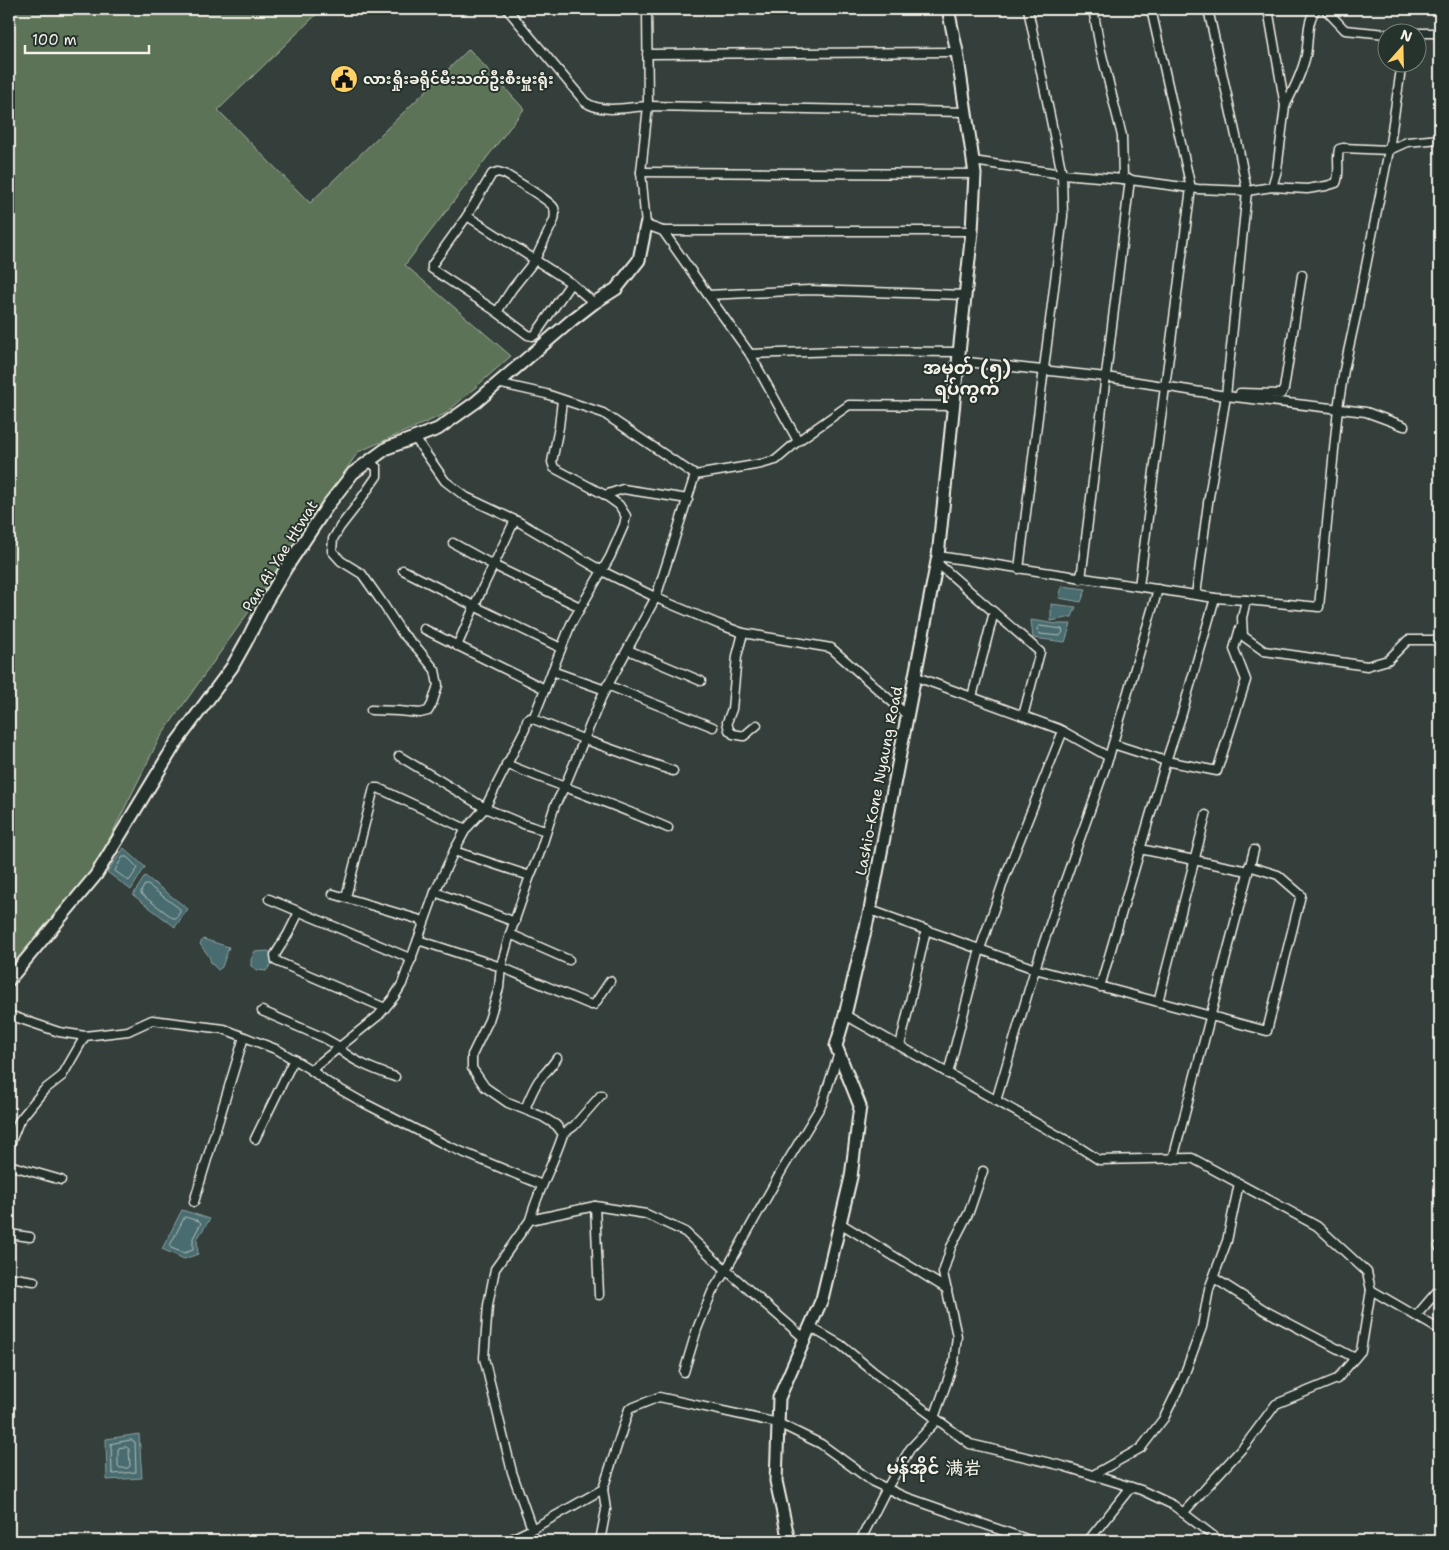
<svg xmlns="http://www.w3.org/2000/svg" width="1449" height="1550" viewBox="0 0 1449 1550" font-family="'Shantell Sans','LXGW WenKai TC','Noto Sans Myanmar',sans-serif">
<style>
.green{fill:#5b7358;stroke:#a8b2a0}
.water{fill:#496c6f;stroke:#8da19f}
.lines{fill:none;stroke-linecap:round;stroke-linejoin:round}
.shore{stroke:#b0bcb8;stroke-width:1}
.street-casing{stroke:#f4f1e8;stroke-width:11}
.secondary-casing{stroke:#f4f1e8;stroke-width:15}
.street{stroke:#26332d;stroke-width:8}
.secondary{stroke:#26332d;stroke-width:11}
.labels{text-anchor:middle;dominant-baseline:central;stroke-width:4;stroke-linejoin:round;paint-order:stroke}
.poi-label{font-size:15px;font-weight:bold;fill:#f4f1e8;stroke:#26332d;text-anchor:start}
.street-label{font-size:15px;fill:#f4f1e8;stroke:#26332d}
.quarter-label{font-size:18px;font-weight:bold;fill:#f4f1e8;stroke:#26332d}
</style>
<rect width="100%" height="100%" fill="#343e3b"/>
<filter id="ink" filterUnits="userSpaceOnUse"><feTurbulence type="fractalNoise" baseFrequency=".02" numOctaves="2"/><feDisplacementMap in="SourceGraphic" scale="10" xChannelSelector="R" yChannelSelector="G"/><feConvolveMatrix kernelMatrix="1 2 1 2 8 2 1 2 1" color-interpolation-filters="sRGB"/></filter>
<g filter="url(#ink)">
<path class="green" d="M9 9H322L218 110 310 203 469 49 524 109 405 265 511 356 445 414 358 452 260 596 159 739 93 872 9 974Z"/>
<g class="water">
<path d="M1062 586 1086 589 1081 602 1059 598Z"/>
<path d="M1051 604 1076 607 1072 617 1051 621Z"/>
<path d="M1031 620 1057 624H1071L1065 642 1033 638Z"/>
<path d="M124 848 145 867 131 890 107 872Z"/>
<path d="M145 876 188 909 175 927 133 895Z"/>
<path d="M203 939 229 947 222 967 218 970 211 963C210 955 204 951 200 944Z"/>
<path d="M268 951 274 954 272 963 266 971 257 970 251 966V960L254 952Z"/>
<path d="M182 1210 210 1219 197 1239 198 1254 184 1259 162 1249Z"/>
<path d="M139 1434 142 1478 107 1480 106 1439Z"/>
</g>
<g class="lines">
<g class="shore">
<path d="M1040 626 1062 629 1063 632 1060 636 1040 634 1037 629Z"/>
<path d="M123 857H127L138 868 129 881 115 871Z"/>
<path d="M145 885H148L180 909V912L176 918H173L141 894V892Z"/>
<path d="M185 1217 199 1221 201 1223 193 1238V1250L184 1253 171 1248 170 1246Z"/>
<path d="M132 1440 135 1442 136 1472 113 1474 112 1472 111 1444Z"/>
<path d="M126 1447 129 1449 130 1466 128 1468H120L118 1466V1450L119 1448Z"/>
</g>
<g class="street-casing">
<g id="street">
<path d="M507 9 585 102C602 114 628 107 648 106L965 112"/>
<path d="M647 9 648 106 641 172 646 225 663 231 708 295 750 354 798 441 849 405 954 406"/>
<path d="M1093 9 1100 47 1122 136 1123 179"/>
<path d="M1268 9 1285 106 1277 170 1272 187"/>
<path d="M1325 9 1345 30 1386 34"/>
<path d="M1416 33H1440"/>
<path d="M647 54 957 52"/>
<path d="M1285 106C1294 89 1302 73 1306 55 1309 40 1306 22 1316 9"/>
<path d="M973 161 1062 174 1123 179 1198 189 1247 191 1272 187 1307 189 1326 186 1336 183C1341 172 1336 161 1339 149L1343 148 1389 150 1407 142 1440 139"/>
<path d="M641 172 975 174"/>
<path d="M467 216 571 283 594 303"/>
<path d="M663 231H972"/>
<path d="M708 295 809 290 965 295"/>
<path d="M497 312 512 289 535 260 554 220C555 216 555 212 554 208 550 200 514 180 505 174L498 172 492 174 467 216 432 265V269L497 312 528 335 532 336 535 335 571 283"/>
<path d="M750 354 838 351 959 352"/>
<path d="M958 361 1106 377 1226 396 1366 412 1404 426"/>
<path d="M497 383 546 394 603 413 695 475"/>
<path d="M1240 393 1281 394 1284 389 1302 275"/>
<path d="M415 438 445 481 466 497 519 522 602 571 661 600 718 624 743 633 831 648 907 715"/>
<path d="M369 461 377 468V476L354 509 340 527 333 539 332 551 341 561 362 574 381 601 402 633 418 649 435 670 438 685 432 704 428 711 420 713 398 711 371 710"/>
<path d="M605 495 623 489 688 499"/>
<path d="M453 543 493 565 580 607"/>
<path d="M938 556 1215 598 1246 600 1242 618 1243 636 1264 651 1367 666 1388 660 1408 640H1432L1440 642"/>
<path d="M936 562 1040 652 1023 716"/>
<path d="M1019 569 1063 216 1062 174 1028 9"/>
<path d="M403 570 474 606 561 648"/>
<path d="M1081 579 1130 179"/>
<path d="M1139 586 1191 188 1151 9"/>
<path d="M1196 595 1208 503 1226 396 1247 191 1238 145 1208 9"/>
<path d="M1246 600 1319 607 1338 408 1344 370 1357 311 1389 150 1402 62"/>
<path d="M424 629 545 689"/>
<path d="M743 633 737 656 732 709 727 722 729 730 733 734 744 736 757 725"/>
<path d="M457 646 483 587 515 520"/>
<path d="M628 650 701 681"/>
<path d="M552 671 605 690"/>
<path d="M914 676 1059 729 1109 757"/>
<path d="M607 685 713 727"/>
<path d="M972 697 994 612"/>
<path d="M533 719 571 624 610 557 624 525 626 516 619 505 605 495 554 468 552 462 559 427 562 400"/>
<path d="M1113 744 1166 761 1217 771 1246 680 1234 649 1240 628"/>
<path d="M399 756 485 808 523 824 546 831"/>
<path d="M506 764C560 786 615 805 668 828"/>
<path d="M1140 849 1248 871"/>
<path d="M454 851 530 876"/>
<path d="M435 892 515 922"/>
<path d="M333 894 424 921"/>
<path d="M346 897 374 788H378L466 829"/>
<path d="M269 899 412 959"/>
<path d="M870 910 1035 969 1267 1031 1301 895 1278 875 1249 866"/>
<path d="M299 912 288 934 275 955 276 961 385 1008 378 1016 311 1070"/>
<path d="M510 934 569 960"/>
<path d="M418 940 501 967 591 1005H594L610 981"/>
<path d="M1100 987 1166 761 1181 717 1215 598"/>
<path d="M1158 1002 1206 815"/>
<path d="M385 1008 394 997 402 984 435 892 454 851 466 829 485 808 525 729 527 720 530 718 533 719 583 739 673 771"/>
<path d="M262 1011 324 1038 340 1047"/>
<path d="M9 1015 59 1032 85 1036 128 1031 152 1020 224 1029 278 1050 311 1070 327 1082 364 1103 448 1146 542 1185"/>
<path d="M845 1015 1082 1149 1099 1160 1192 1158 1317 1226 1367 1272 1371 1290 1440 1330"/>
<path d="M900 1046 926 930"/>
<path d="M338 1048C354 1062 375 1070 395 1077"/>
<path d="M948 1074 980 949 1005 877 1063 731"/>
<path d="M996 1101 1035 969 1055 909 1109 757 1158 589"/>
<path d="M525 1109C529 1099 533 1089 539 1080 545 1073 552 1066 557 1058"/>
<path d="M563 1134 574 1126 601 1095"/>
<path d="M255 1139 294 1059"/>
<path d="M9 1147 19 1121 44 1090 62 1076 85 1036"/>
<path d="M1173 1159 1254 850"/>
<path d="M9 1165 61 1180"/>
<path d="M194 1202 244 1037"/>
<path d="M595 1206 599 1295"/>
<path d="M530 1220C538 1190 554 1163 563 1134L556 1125 543 1117 508 1103 485 1087 472 1068V1055L489 1020 499 988 501 966 510 934 530 876 539 855 555 805 564 788 602 696 656 597 695 475 761 464 776 460 798 441"/>
<path d="M840 1223 947 1289"/>
<path d="M9 1234 30 1237"/>
<path d="M1439 1246 1440 1248"/>
<path d="M9 1277 34 1281"/>
<path d="M1214 1278 1266 1311 1355 1358"/>
<path d="M1416 1316 1440 1288"/>
<path d="M810 1327 841 1345 875 1373 970 1444 1063 1466 1141 1490 1173 1505 1220 1541"/>
<path d="M684 1372 697 1329 712 1292 726 1270 781 1172 822 1104 839 1053"/>
<path d="M934 1418 954 1362 957 1336 943 1273 951 1247 969 1212 983 1171"/>
<path d="M1093 1475 1141 1448 1164 1418 1182 1381 1202 1327 1209 1289 1227 1241 1239 1183"/>
<path d="M1183 1513 1247 1443 1276 1404 1337 1379 1361 1351 1371 1290"/>
<path d="M532 1529 512 1472 484 1358 488 1305 495 1269 530 1220 595 1206 646 1214 685 1232 716 1261 805 1339"/>
<path d="M507 1541 532 1529 603 1489 629 1409 659 1397 778 1423 821 1444 873 1482 903 1496 1032 1541"/>
<path d="M600 1541 606 1510 603 1489"/>
<path d="M860 1541 887 1488 910 1449 937 1420"/>
<path d="M1088 1541 1131 1487"/>
</g>
</g>
<g class="secondary-casing">
<g id="secondary">
<path d="M9 980 96 875 176 743 232 667 246 642 266 602 286 568 328 505 353 473 387 448 438 429 476 402 572 320 594 303 616 289 639 260 646 225"/>
<path d="M789 1541 776 1481 779 1398 822 1299 851 1177 860 1106 836 1046 845 1015 870 910 938 556 960 344 972 231 975 174 957 52 948 9"/>
</g>
</g>
<use href="#street" class="street"/>
<use href="#secondary" class="secondary"/>
</g>
</g>
<defs>
<g id="civic-disc" transform="scale(1.4375)"><circle r="9.5" fill="#ffd166" stroke="#26332d"/><path d="M-.6-6.5H3V-4.5H.6V-3L4-1V1h2V6H-6V1h2V-1L-.6-3ZM-1.2 2.5V6h2.4V2.5Z" fill="#111"/></g>
</defs>
<g fill-rule="evenodd">
<use href="#civic-disc" x="344" y="79"/>
</g>
<g class="labels">
<g class="poi-label">
<text x="363" y="79">လားရှိုးခရိုင်မီးသတ်ဦးစီးမှူးရုံး</text>
</g>
<g class="street-label">
<text transform="translate(280 556) rotate(-58)">Pan Ai Yae Htwat</text>
<text transform="translate(879 781) rotate(-79)">Lashio-Kone Nyaung Road</text>
</g>
<g class="quarter-label">
<text x="967" y="368">အမှတ် (၅)<tspan x="967" dy="21">ရပ်ကွက်</tspan></text>
<text x="934" y="1468">မန်အိုင် 满岩</text>
</g>
</g>
<rect width="1449" height="1550" fill="none" stroke="#26332d" stroke-width="30"/>
<rect x="15" y="15" width="1419" height="1520" fill="none" stroke="#f4f1e8" stroke-width="2" filter="url(#ink)"/>
<g transform="translate(1402 48) rotate(20)"><circle r="24" fill="#26332d" stroke="#787f78"/>
<path d="M0-4L9 19L0 12L-9 19Z" fill="#ffd166"/>
<text y="-8" font-size="14" font-weight="bold" text-anchor="middle" fill="#f4f1e8">N</text>
</g>
<path d="M25 45v8h124v-8" fill="none" stroke="#f4f1e8" stroke-width="2.5"/>
<text x="32" y="45" font-size="15" fill="#f4f1e8" stroke="#26332d" stroke-width="4" paint-order="stroke">100 m</text>
</svg>
